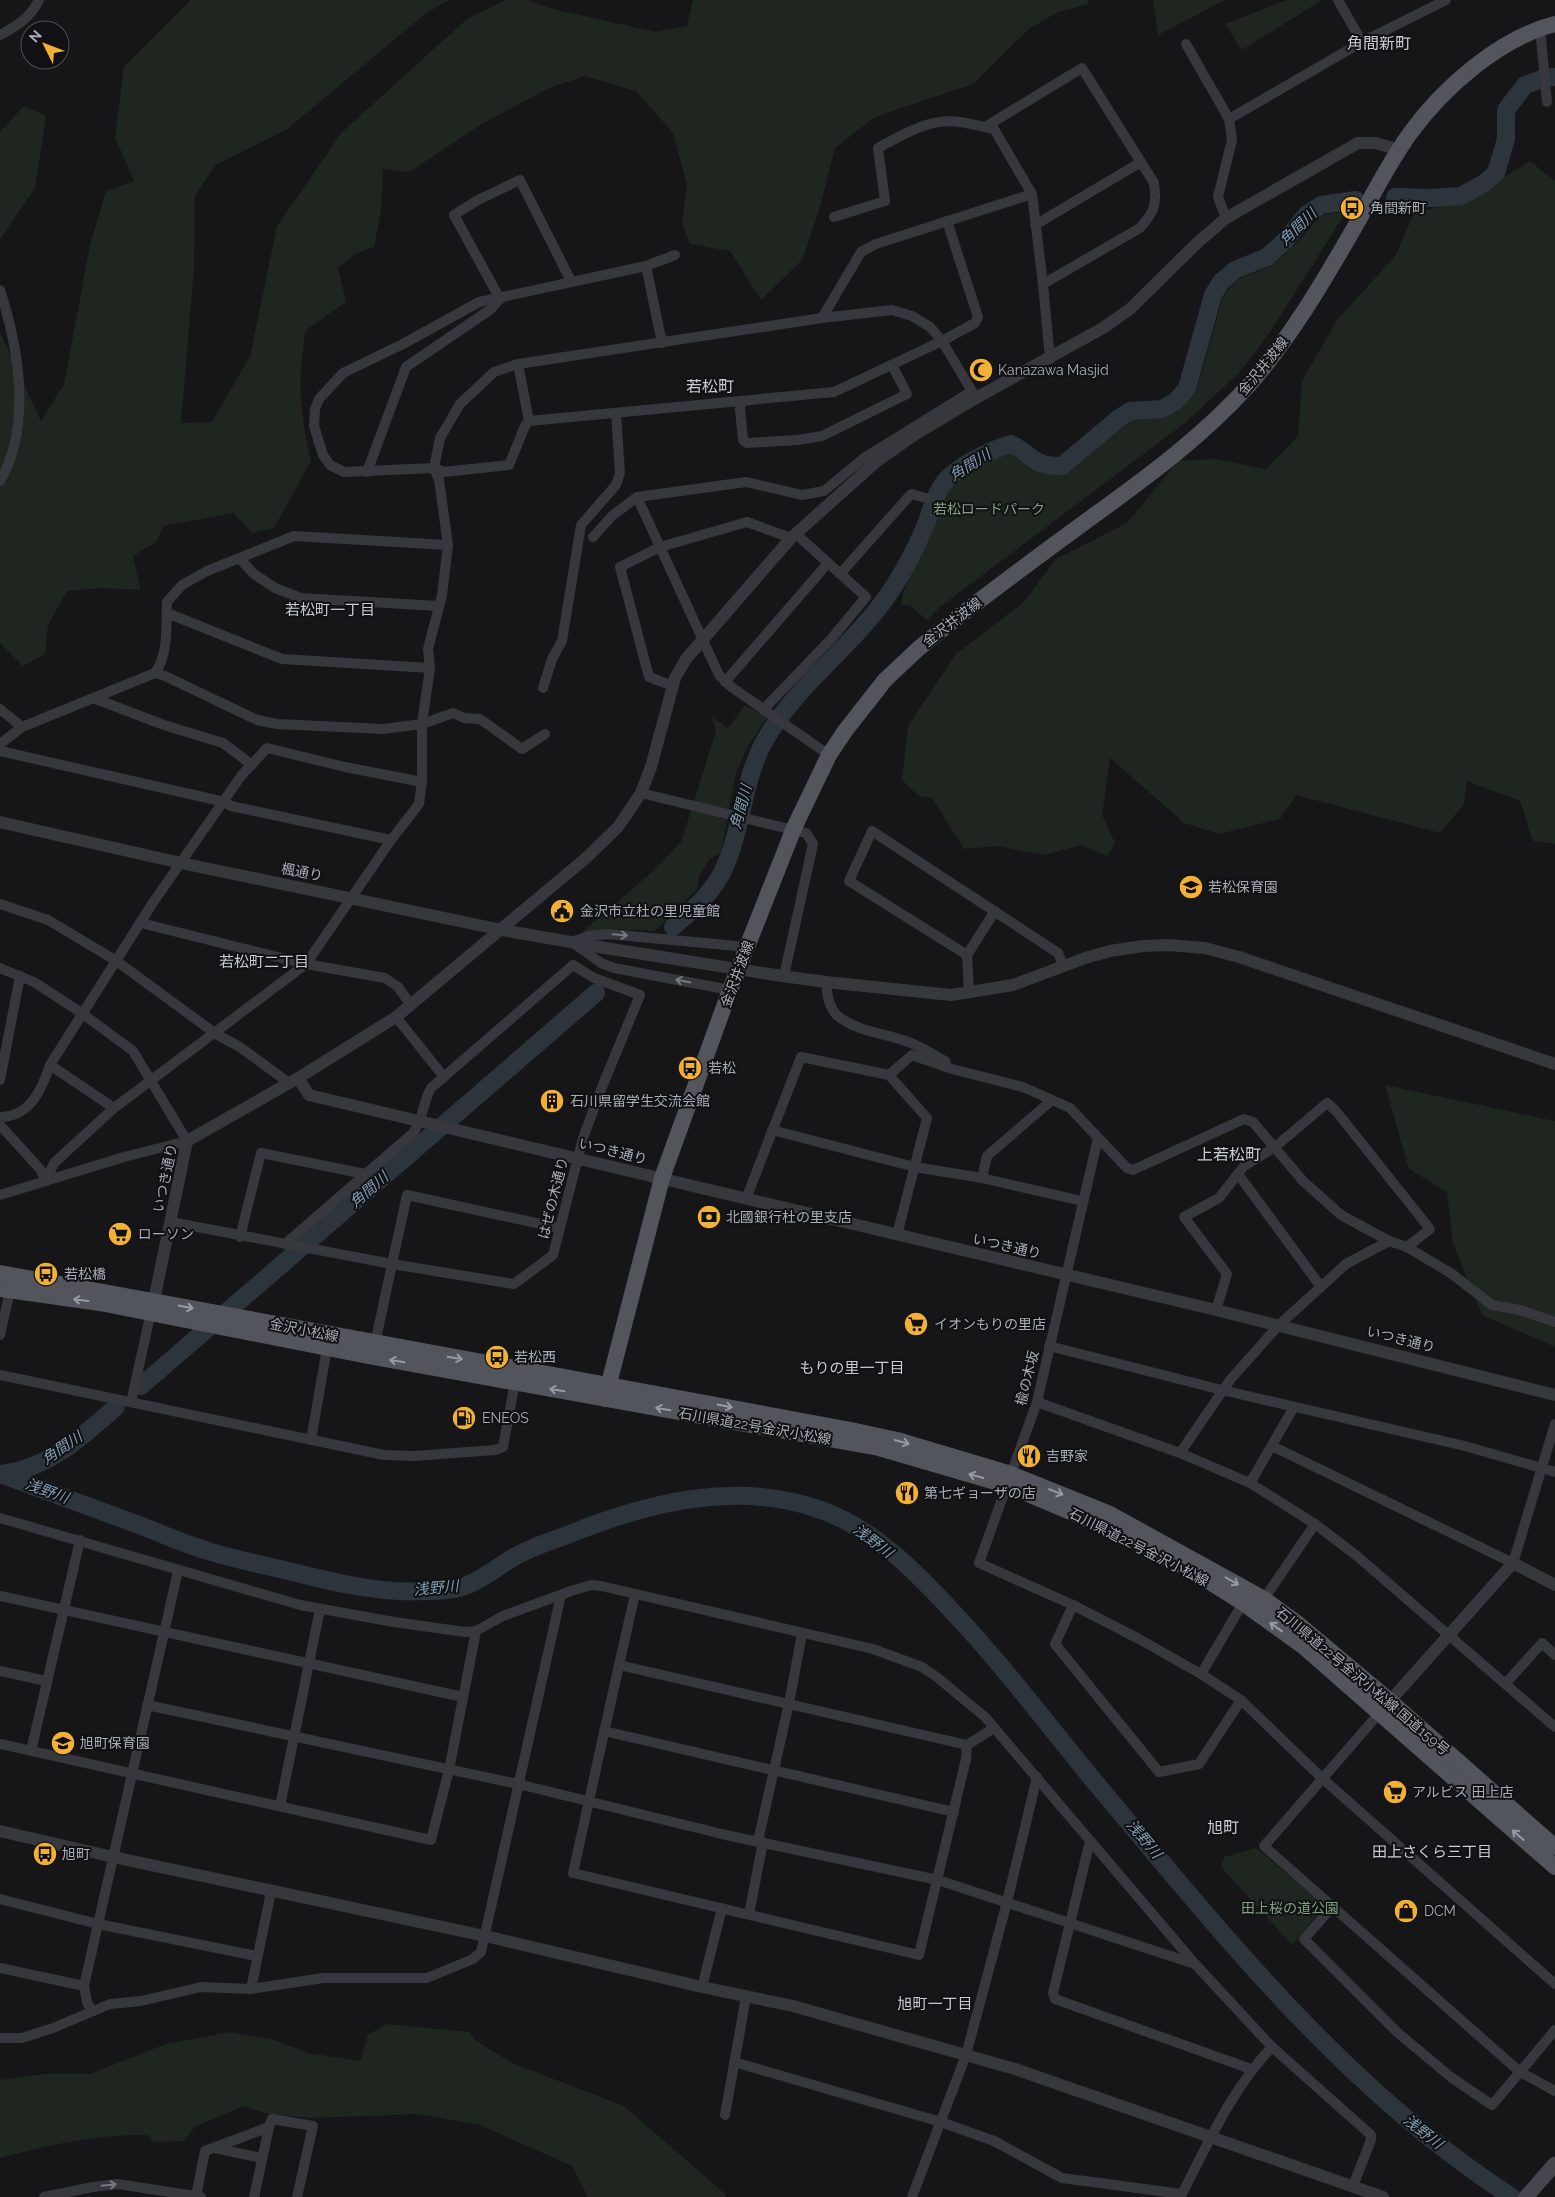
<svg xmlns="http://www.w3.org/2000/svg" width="1555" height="2197" viewBox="0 0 1555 2197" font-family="Raleway,'Noto Sans JP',sans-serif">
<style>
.green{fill:#1e261f}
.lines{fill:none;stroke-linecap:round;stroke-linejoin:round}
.river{stroke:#2c353c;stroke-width:18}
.minor{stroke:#37383d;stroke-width:10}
.tertiary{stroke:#37383d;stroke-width:12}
.secondary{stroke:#45474d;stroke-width:15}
.primary{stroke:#53555c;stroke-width:16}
.tertiary-bridge{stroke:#37383d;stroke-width:12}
.oneway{stroke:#757881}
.oneway2{stroke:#979ba6}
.labels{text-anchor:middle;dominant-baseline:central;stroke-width:4;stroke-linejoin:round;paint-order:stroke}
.poi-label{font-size:14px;fill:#a8adb8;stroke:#111113;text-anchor:start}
.street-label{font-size:14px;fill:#a8adb8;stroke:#111113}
.park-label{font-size:14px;fill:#7fa381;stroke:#111113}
.water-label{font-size:15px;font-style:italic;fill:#7f9bb3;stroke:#111113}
.neighbourhood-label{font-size:15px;fill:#c9ccd4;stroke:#111113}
.quarter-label{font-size:16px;fill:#c9ccd4;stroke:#111113}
</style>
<rect width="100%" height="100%" fill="#161618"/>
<g class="green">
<path d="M191 0H449L425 14 286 130 216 165 195 195 194 267 181 423 212 422 250 356 277 226 342 132 467 19 506 0H528L552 9 656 32 687 26 693 0H1088V4L1058 12 1029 29 973 84 875 117 835 148 821 203 802 260 761 300 730 251 690 244 682 224 687 185 673 133 636 91 585 76 549 88 480 125 409 172 383 169 381 211 374 247 357 253 338 267 346 302 306 330C297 378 300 414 311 461L274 528 252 533 234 513 164 526 156 542 133 556 141 590 101 588 67 591 48 625 45 654 23 666 0 643V332L41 421 64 384 90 245 106 191 134 181 115 137 124 67Z"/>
<path d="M1153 0H1225L1158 35Z"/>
<path d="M1287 0H1322L1242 50 1225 24Z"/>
<path d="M24 106 46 116 35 188 0 239V132Z"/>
<path d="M1530 161 1555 181V844L1533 841 1520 801 1467 781 1464 804 1440 833 1296 795 1280 819 1219 834 1184 823 1110 758 1102 815 1115 843 1108 856 1080 845 1045 855 998 846 964 849 932 798 919 796 902 780 908 726 956 654 1025 601 1056 559 1127 523 1178 461 1216 459 1266 469 1298 436 1302 381 1337 320 1396 255 1414 213 1467 200Z"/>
<path d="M1346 212 1270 332 1240 372 1185 423 940 607 927 620 909 605H901C904 579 922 560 931 536 936 523 934 511 936 498 939 474 989 449 1011 444L1025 451 1042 466H1062L1131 419 1168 414 1184 405 1197 388 1222 300C1238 269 1252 279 1274 263 1292 250 1307 232 1321 215Z"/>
<path d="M745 705 767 718 748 746 736 773 721 852 709 860 699 876 697 889 655 931 610 929 580 934 651 873 681 842 716 731 712 717 728 728Z"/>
<path d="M1385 1085 1555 1121V1347L1482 1315 1453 1244 1447 1192 1409 1169Z"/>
<path d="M1256 1848 1322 1903V1909L1292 1945 1221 1867 1224 1857Z"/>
<path d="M386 2024 469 2032 475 2040 512 2063 624 2106 725 2194V2197H588L572 2166 480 2125 419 2114 310 2118 268 2114 244 2106 195 2127 184 2141 153 2142 147 2135C97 2134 48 2145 0 2158V2080L44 2074H90L166 2044 230 2032 272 2039 308 2053 360 2061 368 2035Z"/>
</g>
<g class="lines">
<g class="river">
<path d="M1395 197 1430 198 1461 196 1483 184 1496 173 1506 139V110L1525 85 1545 78 1555 77"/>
<path d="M673 927C694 909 716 890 726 864 743 825 743 780 764 742 796 684 853 647 890 592 903 573 915 550 924 529 931 514 933 497 943 484 954 468 992 449 1011 444 1033 455 1033 467 1062 466L1119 418 1130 411 1162 409 1176 401 1187 388 1213 295 1221 282 1235 270 1267 257 1286 240 1306 215 1321 205 1356 200"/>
<path d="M141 1386 596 993"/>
<path d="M0 1474C46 1491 92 1508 139 1525 162 1534 185 1544 208 1551 234 1559 262 1565 289 1571 331 1582 382 1594 425 1591 437 1591 451 1590 462 1587 482 1581 500 1564 518 1555 534 1546 553 1540 570 1534 649 1502 738 1480 821 1510 874 1529 915 1571 952 1611 1003 1665 1047 1724 1094 1781 1220 1931 1345 2090 1512 2197"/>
<path d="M2 1474C49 1468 82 1437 116 1407"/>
</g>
<g class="minor">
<path d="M1338 0 1362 42"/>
<path d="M1540 28 1547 102"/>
<path d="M0 35C17 26 30 18 39 0"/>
<path d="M1186 44 1229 119"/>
<path d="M985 127 1082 68 1154 183C1157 205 1155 211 1140 228L1043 284"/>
<path d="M834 217 885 201 878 148C897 138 918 125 939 122 957 119 977 126 994 129L1032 194 1043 284 1050 359"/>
<path d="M1226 218 1218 197 1232 140 1229 119 1362 42 1446 0"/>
<path d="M1035 225 1141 162"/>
<path d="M675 255 646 266 479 302 403 344 343 373 319 399 315 409 314 426 323 455 330 465 344 472 434 468 444 472 509 465 525 426 529 421 834 392 942 341 975 323 978 317 947 221"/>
<path d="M646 266 662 343"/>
<path d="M0 290C19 349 32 425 0 481"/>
<path d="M500 299 454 215 478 200 520 180 571 281"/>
<path d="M822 318 861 252 876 244 1032 194"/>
<path d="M518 364 529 421"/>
<path d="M742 401 740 409 743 440 747 443 798 440 822 436 907 394 892 365"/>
<path d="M367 472 406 367 491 309 500 299"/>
<path d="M637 497 719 675 730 686 829 755"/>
<path d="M593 537 612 516 637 497 746 482 802 495 824 491 864 458 972 391"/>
<path d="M240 559 254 574 275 588 301 598 438 606"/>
<path d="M840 574 911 494 926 498"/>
<path d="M167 613 282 659 430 668"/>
<path d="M155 673 165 676 257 720 277 724 383 729 422 724 453 713 464 718 480 719 522 749 545 734"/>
<path d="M725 682 828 563"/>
<path d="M673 686 649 677 620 567 660 547 747 522 791 538"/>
<path d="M543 688 552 659 562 641 581 525 616 485 620 473 616 413"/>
<path d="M93 698 164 725 223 743 252 765"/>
<path d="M0 709 22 727"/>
<path d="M763 710 832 638 866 597 796 534"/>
<path d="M0 744 22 727 155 673C169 654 166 625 167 602L182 585 207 571 294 536 448 545"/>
<path d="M0 751 225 802 231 806 391 840"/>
<path d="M641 793 806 833 813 844 784 976"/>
<path d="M0 904 48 920 115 960 216 1034 240 1047 289 1083"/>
<path d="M141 923 306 964 385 978 398 987 411 1005"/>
<path d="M967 955 849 881 872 831 1058 953 1064 967"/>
<path d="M0 968 34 982 83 1014 133 1051 187 1141 124 1157 0 1195"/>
<path d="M826 982C827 995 829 1009 839 1017 858 1032 889 1034 911 1043 923 1048 934 1055 945 1061L948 1068 1023 1087 1070 1108 1127 1168 1133 1170 1244 1119 1253 1122 1303 1181 1341 1215 1389 1241 1407 1247 1452 1274 1492 1305 1520 1310 1555 1322"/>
<path d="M730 990 614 968 601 963 572 942 589 936 608 934 747 947"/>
<path d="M969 992 967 955 995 911"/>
<path d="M396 1017 444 1077"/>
<path d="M50 1065 114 1108"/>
<path d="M889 1075 912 1055 946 1067"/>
<path d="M0 1080 20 976"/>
<path d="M0 1117C30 1117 42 1089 50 1065L152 904 241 776 267 748 345 767 422 782"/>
<path d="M0 1125 40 1169 46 1181"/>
<path d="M772 1130 915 1167 982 1178 1082 1201"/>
<path d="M1098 1138 1037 1402 979 1563 1073 1605 1139 1639 1201 1674 1241 1700 1323 1779 1555 1984"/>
<path d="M1238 1174 1321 1287"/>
<path d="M982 1178 987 1156 1052 1100"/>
<path d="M46 1181 54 1163 114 1108 306 964 391 840 419 804 422 782V724L430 668 428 649 442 595 448 545 439 480 434 468 440 438 460 404 494 372 518 364 822 318 892 310 912 316 930 327 942 341 976 398"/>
<path d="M746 1199 801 1057 889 1075 927 1118 897 1235"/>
<path d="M171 1222 392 1264 407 1195 559 1228"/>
<path d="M240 1237 261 1153 365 1174"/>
<path d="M285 1244 413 1133C424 1118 422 1104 431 1088L573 965 594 978 640 995 602 1087 583 1138 553 1255 514 1284 392 1264 375 1344"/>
<path d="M1216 1310 1227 1274 1184 1217 1219 1198 1244 1166 1275 1147 1327 1103 1336 1111 1430 1229 1407 1247"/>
<path d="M0 1335 10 1291"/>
<path d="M1049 1346 1222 1390 1465 1446 1555 1472"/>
<path d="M0 1375 384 1455 414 1456 495 1450 503 1447 515 1382"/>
<path d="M131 1402 151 1312"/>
<path d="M1037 1402 1180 1453 1250 1483 1315 1524 1357 1556 1555 1727"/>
<path d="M311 1440 327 1348"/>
<path d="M1272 1446 1513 1563 1555 1424"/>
<path d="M1180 1453 1230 1380 1279 1325 1346 1264 1389 1241"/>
<path d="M1250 1483 1294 1407"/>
<path d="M0 1518 300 1605 394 1622 465 1632 476 1631 503 1616 571 1591 591 1585 601 1586 873 1649 922 1667 938 1678 985 1717 1195 1964 1272 2047 1371 2135V2140L1353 2186"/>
<path d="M0 1596 463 1697"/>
<path d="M1264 1599 1315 1524"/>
<path d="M1073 1605 1055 1644 1159 1772 1199 1764 1241 1700"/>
<path d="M619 1665 635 1594"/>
<path d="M0 1671 46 1681"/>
<path d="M1201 1674 1243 1603"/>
<path d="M1506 1683 1542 1643 1555 1655"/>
<path d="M147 1705 518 1784 726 1835 938 1880 1195 1964"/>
<path d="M604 1731 954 1812"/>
<path d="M0 1744 431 1840 449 1770 476 1631"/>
<path d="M967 1745 966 1759 919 1955 573 1873 619 1665 967 1745 994 1728"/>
<path d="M31 1751 80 1540"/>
<path d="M280 1806 320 1609"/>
<path d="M758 1841 789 1703 802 1634"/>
<path d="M1090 1841 1053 1993 1055 1999 1251 2069"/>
<path d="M0 1899 98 1924 257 1956"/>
<path d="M1332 1907 1304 1939 1398 2033 1452 2078 1492 2105 1520 2072 1264 1846 1382 1710"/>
<path d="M749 1914 763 1842"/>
<path d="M0 1968 84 1986"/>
<path d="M702 1987 722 1908"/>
<path d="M251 1989 271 1892"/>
<path d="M92 2011 87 2002 84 1986 178 1571"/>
<path d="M1555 2030 1520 2072 1555 2091"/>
<path d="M0 2038H22L53 2028 110 2004 141 2001 201 1987 251 1989 323 1978H427L473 1959 481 1952 561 1595"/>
<path d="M734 2062 941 2122 994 2141 1062 2178 1182 2194C1208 2143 1232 2089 1272 2047"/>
<path d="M725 2115 746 1997"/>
<path d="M214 2148 262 2158"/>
<path d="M196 2196 205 2151 269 2127 272 2119 313 2126 297 2197"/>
<path d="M44 2197 93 2187 118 2184 201 2197"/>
<path d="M254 2197 269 2127"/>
<path d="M912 2197 966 2055 1007 1902 1037 1777"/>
</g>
<g class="tertiary">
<path d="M0 822 181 863 502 930 599 947"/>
<path d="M775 975 826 982 951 995 1013 985 1085 958 1110 951 1143 946 1169 945 1205 948 1239 957 1555 1064"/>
<path d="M298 1078 396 1017 586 858 618 827 641 793 651 767 675 678 686 659 791 538 877 461 914 435 976 398 1103 328 1130 309 1196 244 1226 218 1358 143H1376L1399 150"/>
<path d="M152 1310 187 1141 298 1078 309 1095 1216 1310 1555 1395"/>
<path d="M1390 1701 1513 1563 1555 1585"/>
<path d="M0 1831 113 1857 485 1936 702 1987 793 2006 1015 2069 1383 2197"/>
</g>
<path class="secondary" d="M1526 2197 1555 2164"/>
<g class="primary">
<path d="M0 1273 851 1430 897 1440 1011 1474 1110 1514 1264 1599 1297 1623 1390 1701 1555 1847"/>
<path d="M0 1289 100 1303 368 1356 879 1448 1006 1485 1104 1526 1194 1572 1243 1603 1304 1647 1555 1867"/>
<path d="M605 1399 662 1178 730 990 794 828 829 755 845 731 885 680 918 649C975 602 1036 558 1096 514 1150 475 1204 435 1249 385 1290 338 1322 284 1353 230 1372 197 1389 162 1411 132 1444 87 1500 38 1555 24"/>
</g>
<path class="tertiary-bridge" d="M599 947 775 975"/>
</g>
<defs><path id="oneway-shaft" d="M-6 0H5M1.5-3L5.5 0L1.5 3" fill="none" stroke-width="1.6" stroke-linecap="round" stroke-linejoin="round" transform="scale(1.25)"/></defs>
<g class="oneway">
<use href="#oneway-shaft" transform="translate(620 935) rotate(5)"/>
<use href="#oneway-shaft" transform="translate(683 981) rotate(-168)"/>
<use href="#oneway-shaft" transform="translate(109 2185) rotate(-6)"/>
</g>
<g class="oneway2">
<use href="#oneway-shaft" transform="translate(81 1300) rotate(-173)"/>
<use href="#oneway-shaft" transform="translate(186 1307) rotate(12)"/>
<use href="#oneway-shaft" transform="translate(455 1358) rotate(10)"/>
<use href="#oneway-shaft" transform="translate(397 1361) rotate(-170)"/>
<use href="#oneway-shaft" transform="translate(557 1390) rotate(-170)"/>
<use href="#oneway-shaft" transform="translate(725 1406) rotate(11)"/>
<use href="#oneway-shaft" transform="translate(663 1409) rotate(-170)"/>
<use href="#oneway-shaft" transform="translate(902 1442) rotate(15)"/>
<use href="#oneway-shaft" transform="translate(976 1476) rotate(-164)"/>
<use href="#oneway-shaft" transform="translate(1056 1492) rotate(22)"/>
<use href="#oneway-shaft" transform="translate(1232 1581) rotate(30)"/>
<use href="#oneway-shaft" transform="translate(1276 1627) rotate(-144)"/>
<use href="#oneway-shaft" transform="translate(1518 1835) rotate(-139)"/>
</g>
<defs>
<g id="bus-disc" transform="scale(1.25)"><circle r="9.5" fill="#f2b134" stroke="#111113"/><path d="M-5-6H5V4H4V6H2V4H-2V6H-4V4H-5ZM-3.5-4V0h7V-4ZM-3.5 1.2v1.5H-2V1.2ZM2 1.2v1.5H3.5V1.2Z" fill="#111"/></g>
<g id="mosque-disc" transform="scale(1.25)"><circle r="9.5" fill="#f2b134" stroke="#111113"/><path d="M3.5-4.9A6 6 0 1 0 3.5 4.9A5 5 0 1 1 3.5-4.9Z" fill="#111"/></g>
<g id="school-disc" transform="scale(1.25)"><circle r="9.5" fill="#f2b134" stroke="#111113"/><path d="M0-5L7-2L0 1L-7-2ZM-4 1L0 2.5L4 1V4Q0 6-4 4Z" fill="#111"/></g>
<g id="civic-disc" transform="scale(1.25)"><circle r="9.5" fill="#f2b134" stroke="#111113"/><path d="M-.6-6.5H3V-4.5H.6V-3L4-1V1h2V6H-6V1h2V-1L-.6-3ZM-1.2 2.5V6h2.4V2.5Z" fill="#111"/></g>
<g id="building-disc" transform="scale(1.25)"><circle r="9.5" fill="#f2b134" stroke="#111113"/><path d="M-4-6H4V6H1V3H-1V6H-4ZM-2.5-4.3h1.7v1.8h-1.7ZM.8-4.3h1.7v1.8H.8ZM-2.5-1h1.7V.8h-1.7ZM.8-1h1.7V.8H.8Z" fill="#111"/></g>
<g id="bank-disc" transform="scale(1.25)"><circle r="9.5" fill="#f2b134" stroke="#111113"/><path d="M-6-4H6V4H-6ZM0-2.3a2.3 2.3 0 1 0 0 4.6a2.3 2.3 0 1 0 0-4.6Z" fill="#111"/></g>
<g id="supermarket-disc" transform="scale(1.25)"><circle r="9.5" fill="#f2b134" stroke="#111113"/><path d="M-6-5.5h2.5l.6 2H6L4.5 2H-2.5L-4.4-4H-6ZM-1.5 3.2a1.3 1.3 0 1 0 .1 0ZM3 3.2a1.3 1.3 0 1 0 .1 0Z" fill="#111"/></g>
<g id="fuel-disc" transform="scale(1.25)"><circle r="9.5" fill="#f2b134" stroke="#111113"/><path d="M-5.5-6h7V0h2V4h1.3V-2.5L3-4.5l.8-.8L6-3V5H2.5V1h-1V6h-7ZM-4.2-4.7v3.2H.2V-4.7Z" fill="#111"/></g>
<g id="restaurant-disc" transform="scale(1.25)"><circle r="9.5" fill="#f2b134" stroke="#111113"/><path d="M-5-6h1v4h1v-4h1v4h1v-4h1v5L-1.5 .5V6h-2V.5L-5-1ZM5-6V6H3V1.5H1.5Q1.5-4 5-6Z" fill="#111"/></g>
<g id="shop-disc" transform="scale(1.25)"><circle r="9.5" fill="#f2b134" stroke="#111113"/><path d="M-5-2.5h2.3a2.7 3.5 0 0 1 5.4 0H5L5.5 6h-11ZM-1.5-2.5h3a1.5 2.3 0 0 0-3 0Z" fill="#111"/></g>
</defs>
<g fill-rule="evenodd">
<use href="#bus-disc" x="1352" y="208"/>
<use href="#mosque-disc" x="981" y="370"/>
<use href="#school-disc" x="1191" y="887"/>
<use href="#civic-disc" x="562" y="911"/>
<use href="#bus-disc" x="690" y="1068"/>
<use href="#building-disc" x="552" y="1101"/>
<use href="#bank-disc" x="709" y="1217"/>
<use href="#supermarket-disc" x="120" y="1234"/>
<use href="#bus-disc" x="46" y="1274"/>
<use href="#supermarket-disc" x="916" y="1324"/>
<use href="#bus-disc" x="497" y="1357"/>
<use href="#fuel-disc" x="464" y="1418"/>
<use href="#restaurant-disc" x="1029" y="1456"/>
<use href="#restaurant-disc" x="907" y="1493"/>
<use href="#school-disc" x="63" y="1743"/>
<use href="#supermarket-disc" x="1395" y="1792"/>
<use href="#bus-disc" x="45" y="1854"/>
<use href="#shop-disc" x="1406" y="1911"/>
</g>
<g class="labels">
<g class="poi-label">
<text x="1370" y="208">角間新町</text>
<text x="998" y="370">Kanazawa Masjid</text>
<text x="1208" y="887">若松保育園</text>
<text x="580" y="911">金沢市立杜の里児童館</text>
<text x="708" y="1068">若松</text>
<text x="570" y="1101">石川県留学生交流会館</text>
<text x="726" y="1217">北國銀行杜の里支店</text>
<text x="138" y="1234">ローソン</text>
<text x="64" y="1274">若松橋</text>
<text x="934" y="1324">イオンもりの里店</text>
<text x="514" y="1357">若松西</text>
<text x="482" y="1418">ENEOS</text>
<text x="1046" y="1456">吉野家</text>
<text x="924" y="1493">第七ギョーザの店</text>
<text x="80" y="1743">旭町保育園</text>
<text x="1412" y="1792">アルビス 田上店</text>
<text x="62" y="1854">旭町</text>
<text x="1424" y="1911">DCM</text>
</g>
<g class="street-label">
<text transform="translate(1263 366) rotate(-51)">金沢井波線</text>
<text transform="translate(952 622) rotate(-38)">金沢井波線</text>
<text transform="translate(302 872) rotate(11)">楓通り</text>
<text transform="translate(737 974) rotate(-70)">金沢井波線</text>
<text transform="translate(613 1151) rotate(14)">いつき通り</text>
<text transform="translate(165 1178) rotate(-78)">いつき通り</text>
<text transform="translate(553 1198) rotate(-76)">はぜの木通り</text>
<text transform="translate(1007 1246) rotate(13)">いつき通り</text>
<text transform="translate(304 1330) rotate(11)">金沢小松線</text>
<text transform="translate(1401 1339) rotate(14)">いつき通り</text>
<text transform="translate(1027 1378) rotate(-76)">楡の木坂</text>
<text transform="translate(755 1426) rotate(10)">石川県道22号金沢小松線</text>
<text transform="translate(1139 1547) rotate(27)">石川県道22号金沢小松線</text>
<text transform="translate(1363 1681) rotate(40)">石川県道22号金沢小松線;国道159号</text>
</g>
<g class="park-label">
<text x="989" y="509">若松ロードパーク</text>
<text x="1290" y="1908">田上桜の道公園</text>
</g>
<g class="water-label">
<text transform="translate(1298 227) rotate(-44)">角間川</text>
<text transform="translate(970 465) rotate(-32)">角間川</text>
<text transform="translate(741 807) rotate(-75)">角間川</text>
<text transform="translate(369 1190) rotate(-41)">角間川</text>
<text transform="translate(62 1448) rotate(-34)">角間川</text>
<text transform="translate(47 1491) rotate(20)">浅野川</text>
<text transform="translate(873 1541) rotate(37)">浅野川</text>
<text transform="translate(436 1588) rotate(-5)">浅野川</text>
<text transform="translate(1144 1839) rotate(50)">浅野川</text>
<text transform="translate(1423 2132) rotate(38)">浅野川</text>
</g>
<g class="neighbourhood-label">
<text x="330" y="610">若松町一丁目</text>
<text x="264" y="962">若松町二丁目</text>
<text x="852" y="1368">もりの里一丁目</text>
<text x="1432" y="1852">田上さくら三丁目</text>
<text x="935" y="2004">旭町一丁目</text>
</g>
<g class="quarter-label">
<text x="1379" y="43">角間新町</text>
<text x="710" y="386">若松町</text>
<text x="1229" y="1154">上若松町</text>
<text x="1223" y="1827">旭町</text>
</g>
</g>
<g transform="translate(45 45) rotate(312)"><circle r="24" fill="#111113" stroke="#4d4f55"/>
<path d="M0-4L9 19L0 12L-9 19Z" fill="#f2b134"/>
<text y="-8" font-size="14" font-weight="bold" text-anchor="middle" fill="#a8adb8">N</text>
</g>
</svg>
